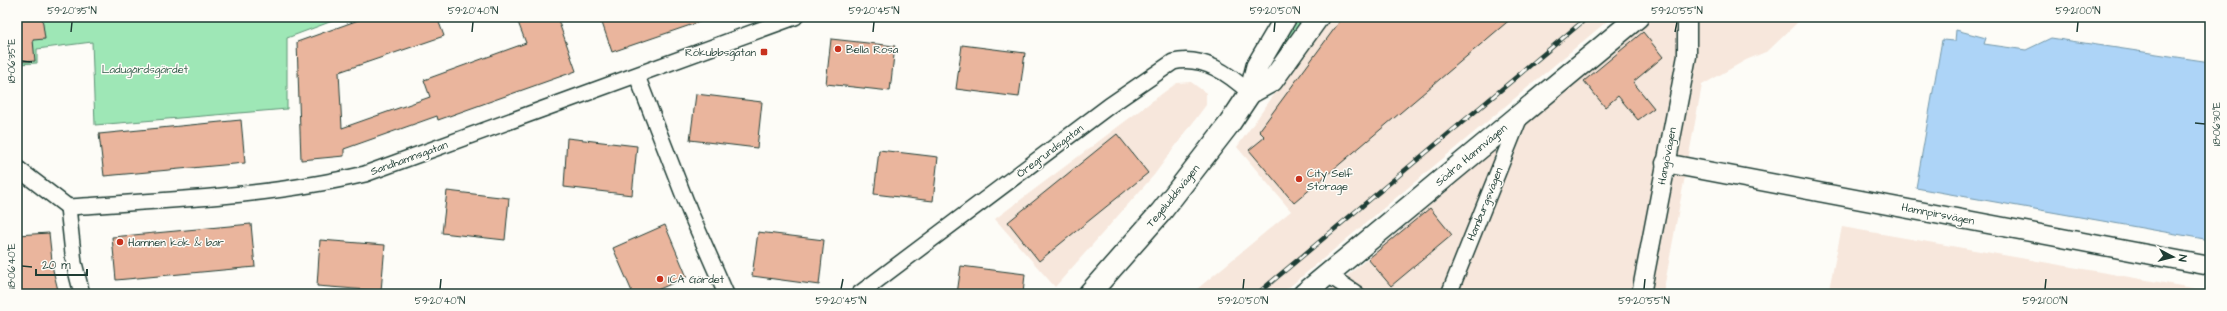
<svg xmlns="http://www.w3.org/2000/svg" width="2227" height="311" viewBox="0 0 2227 311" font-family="'Architects Daughter',sans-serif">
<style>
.built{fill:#f7e7dc}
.green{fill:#9ee7b6;stroke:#5e9275}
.water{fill:#add4f7;stroke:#7498a9}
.building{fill:#eab59d;stroke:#1f3d34}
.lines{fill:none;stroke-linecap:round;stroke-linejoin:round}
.minor-casing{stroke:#1f3d34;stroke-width:18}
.tertiary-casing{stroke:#1f3d34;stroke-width:21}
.secondary-casing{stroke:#1f3d34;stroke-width:24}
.minor{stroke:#fdfcf7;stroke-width:15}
.tertiary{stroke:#fdfcf7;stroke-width:18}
.secondary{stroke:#fdfcf7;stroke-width:21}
.rail-casing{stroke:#1f3d34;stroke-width:4.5}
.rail{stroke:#fdfcf7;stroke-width:3;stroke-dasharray:9;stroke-linecap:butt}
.ticks{fill:none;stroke:#1f3d34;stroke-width:1.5}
.poi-dot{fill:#c8321e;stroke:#fdfcf7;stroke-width:1.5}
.labels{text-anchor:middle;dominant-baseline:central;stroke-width:3;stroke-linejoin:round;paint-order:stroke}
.poi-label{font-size:11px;fill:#1f3d34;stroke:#fdfcf7;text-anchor:start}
.park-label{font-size:11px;fill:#385f4e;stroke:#fdfcf7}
.street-label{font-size:11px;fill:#1f3d34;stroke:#fdfcf7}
.neatline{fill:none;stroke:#1f3d34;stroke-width:1.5}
.ticks-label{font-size:10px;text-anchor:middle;fill:#1f3d34}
</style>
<rect width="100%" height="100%" fill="#fdfcf7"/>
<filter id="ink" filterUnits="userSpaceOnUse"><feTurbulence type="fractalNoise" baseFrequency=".025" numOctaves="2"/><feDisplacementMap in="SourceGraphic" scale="8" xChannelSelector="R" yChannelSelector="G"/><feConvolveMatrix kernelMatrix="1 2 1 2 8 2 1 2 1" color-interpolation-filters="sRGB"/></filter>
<g filter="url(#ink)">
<g class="built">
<path d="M1329 17H1612L1281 294H1191L1291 211 1237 147Z"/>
<path d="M1650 17H1803L1768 51 1746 60 1702 85 1663 294H1326Z"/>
<path d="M1191 82 1206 93V105L1154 175 1055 287 995 219 1167 90 1177 83Z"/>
<path d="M1842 227 2210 291V294H1828Z"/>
</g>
<g class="green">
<path d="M17 17H343L287 38V109L95 125 92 42 37 49V63L17 64Z"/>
<path d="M1298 17H1307L1266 73 1263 72Z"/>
</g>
<path class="water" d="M1956 30 1986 38 1984 44 2026 50 2051 38 2210 62V240L1916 188 1942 40 1955 41Z"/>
<g class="building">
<path d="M17 17H42L45 39 33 40 35 61 17 62Z"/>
<path d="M367 17H437L444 36 339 72 342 128 430 97 424 80 526 43 516 17H557L576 71 438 120 437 116 344 149V156L301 160 297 42Z"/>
<path d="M600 17H707L708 19 612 52Z"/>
<path d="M1343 17H1513L1294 203 1249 150 1265 137 1259 131Z"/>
<path d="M1643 32 1663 57 1633 82 1654 108 1638 120 1618 96 1605 107 1584 81Z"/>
<path d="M831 39 895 46 890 91 826 84Z"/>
<path d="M962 45 1025 53 1019 97 956 89Z"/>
<path d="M696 94 762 102 757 148 690 140Z"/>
<path d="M241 120 245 163 104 176 99 134Z"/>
<path d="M1117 134 1148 173 1039 261 1008 222Z"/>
<path d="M567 138 637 146 632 195 564 187Z"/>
<path d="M879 150 938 157 933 201 874 194Z"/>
<path d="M447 191 509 198 505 240 442 233Z"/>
<path d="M1430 208 1452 235 1391 286 1368 259Z"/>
<path d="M251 224 255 267 116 280 112 237Z"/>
<path d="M665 225 687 277 648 294H633L613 248Z"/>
<path d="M758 232 824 240 819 285 752 276Z"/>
<path d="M49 233 53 270 59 294H17V235Z"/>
<path d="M320 240 385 245 381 291 317 286Z"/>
<path d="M961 266 1025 274 1023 294H957Z"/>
</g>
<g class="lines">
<g class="minor-casing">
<g id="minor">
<path d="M637 76 690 212 726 294"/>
<path d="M17 168 68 207C167 200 268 197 365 174L795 17"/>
<path d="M68 207 74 263 82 294"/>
<path d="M1327 274 1357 294"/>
<path d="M859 294 1109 106 1173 62C1203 55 1229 74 1250 93"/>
<path d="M1449 294 1520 117"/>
</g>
</g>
<g class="tertiary-casing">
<g id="tertiary">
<path d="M1665 163 2210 266"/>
<path d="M1641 294 1687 56V17"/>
</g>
</g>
<g class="secondary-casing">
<g id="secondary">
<path d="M1250 93 1272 81 1318 17"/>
<path d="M1089 294 1161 212 1230 123 1250 93 1257 66 1286 17"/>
<path d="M1304 294 1638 17"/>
</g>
</g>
<use href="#minor" class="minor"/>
<use href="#tertiary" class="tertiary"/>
<use href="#secondary" class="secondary"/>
<g class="rail-casing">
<path id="rail" d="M1257 294 1588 17"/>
</g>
<use href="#rail" class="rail"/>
</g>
</g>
<path class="ticks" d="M71 32 72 22M472 32 473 22M873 32 874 22M1274 32 1275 22M1675 32 1677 22M2077 32 2078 22M22 61 32 62M2195 123 2205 124M22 266 32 267M440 289 441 279M841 289 843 279M1243 289 1244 279M1644 289 1645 279M2045 289 2046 279"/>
<g class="poi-dot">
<circle cx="838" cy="49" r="4"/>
<rect x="760" y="48" width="8" height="8" rx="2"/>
<circle cx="1299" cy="179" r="4"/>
<circle cx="120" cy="242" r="4"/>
<circle cx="660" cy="279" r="4"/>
</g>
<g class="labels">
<g class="poi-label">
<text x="846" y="49">Bella Rosa</text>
<text x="756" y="52" text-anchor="end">Rökubbsgatan</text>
<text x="1307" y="173">City Self<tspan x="1307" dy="13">Storage</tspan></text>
<text x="128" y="242">Hamnen kök &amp; bar</text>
<text x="668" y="279">ICA Gärdet</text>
</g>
<g class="park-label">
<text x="145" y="69">Ladugårdsgärdet</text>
</g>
<g class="street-label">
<text transform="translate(1050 151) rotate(-37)">Öregrundsgatan</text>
<text transform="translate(1471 155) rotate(-40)">Södra Hamnvägen</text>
<text transform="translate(1667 156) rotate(-79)">Hangövägen</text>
<text transform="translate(409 158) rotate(-20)">Sandhamnsgatan</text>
<text transform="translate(1173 196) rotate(-51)">Tegeluddsvägen</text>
<text transform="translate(1485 204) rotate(-68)">Hamburgsvägen</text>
<text transform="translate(1938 214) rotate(11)">Hamnpirsvägen</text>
</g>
</g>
<rect width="2227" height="311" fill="none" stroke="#fdfcf7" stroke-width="44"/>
<g transform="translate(2173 257) rotate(97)" stroke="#fdfcf7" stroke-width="3" paint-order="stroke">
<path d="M0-3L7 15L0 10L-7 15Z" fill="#1f3d34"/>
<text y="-6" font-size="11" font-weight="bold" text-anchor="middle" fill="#1f3d34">N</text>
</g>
<path d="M36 269v6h51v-6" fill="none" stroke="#1f3d34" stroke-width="2"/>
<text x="42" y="269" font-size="12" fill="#1f3d34" stroke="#fdfcf7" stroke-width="3" paint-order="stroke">20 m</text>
<rect x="22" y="22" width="2183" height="267" class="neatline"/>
<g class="ticks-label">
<text x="72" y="14">59°20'35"N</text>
<text x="473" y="14">59°20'40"N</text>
<text x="874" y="14">59°20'45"N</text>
<text x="1275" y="14">59°20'50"N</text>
<text x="1677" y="14">59°20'55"N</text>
<text x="2078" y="14">59°21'00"N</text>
<text transform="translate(11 61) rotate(-90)" y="4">18°06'35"E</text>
<text transform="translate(2216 124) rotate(-90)" y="4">18°06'30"E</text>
<text transform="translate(11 266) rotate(-90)" y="4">18°06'40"E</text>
<text x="440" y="304">59°20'40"N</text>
<text x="841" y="304">59°20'45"N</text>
<text x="1243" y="304">59°20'50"N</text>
<text x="1644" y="304">59°20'55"N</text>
<text x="2045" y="304">59°21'00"N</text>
</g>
</svg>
